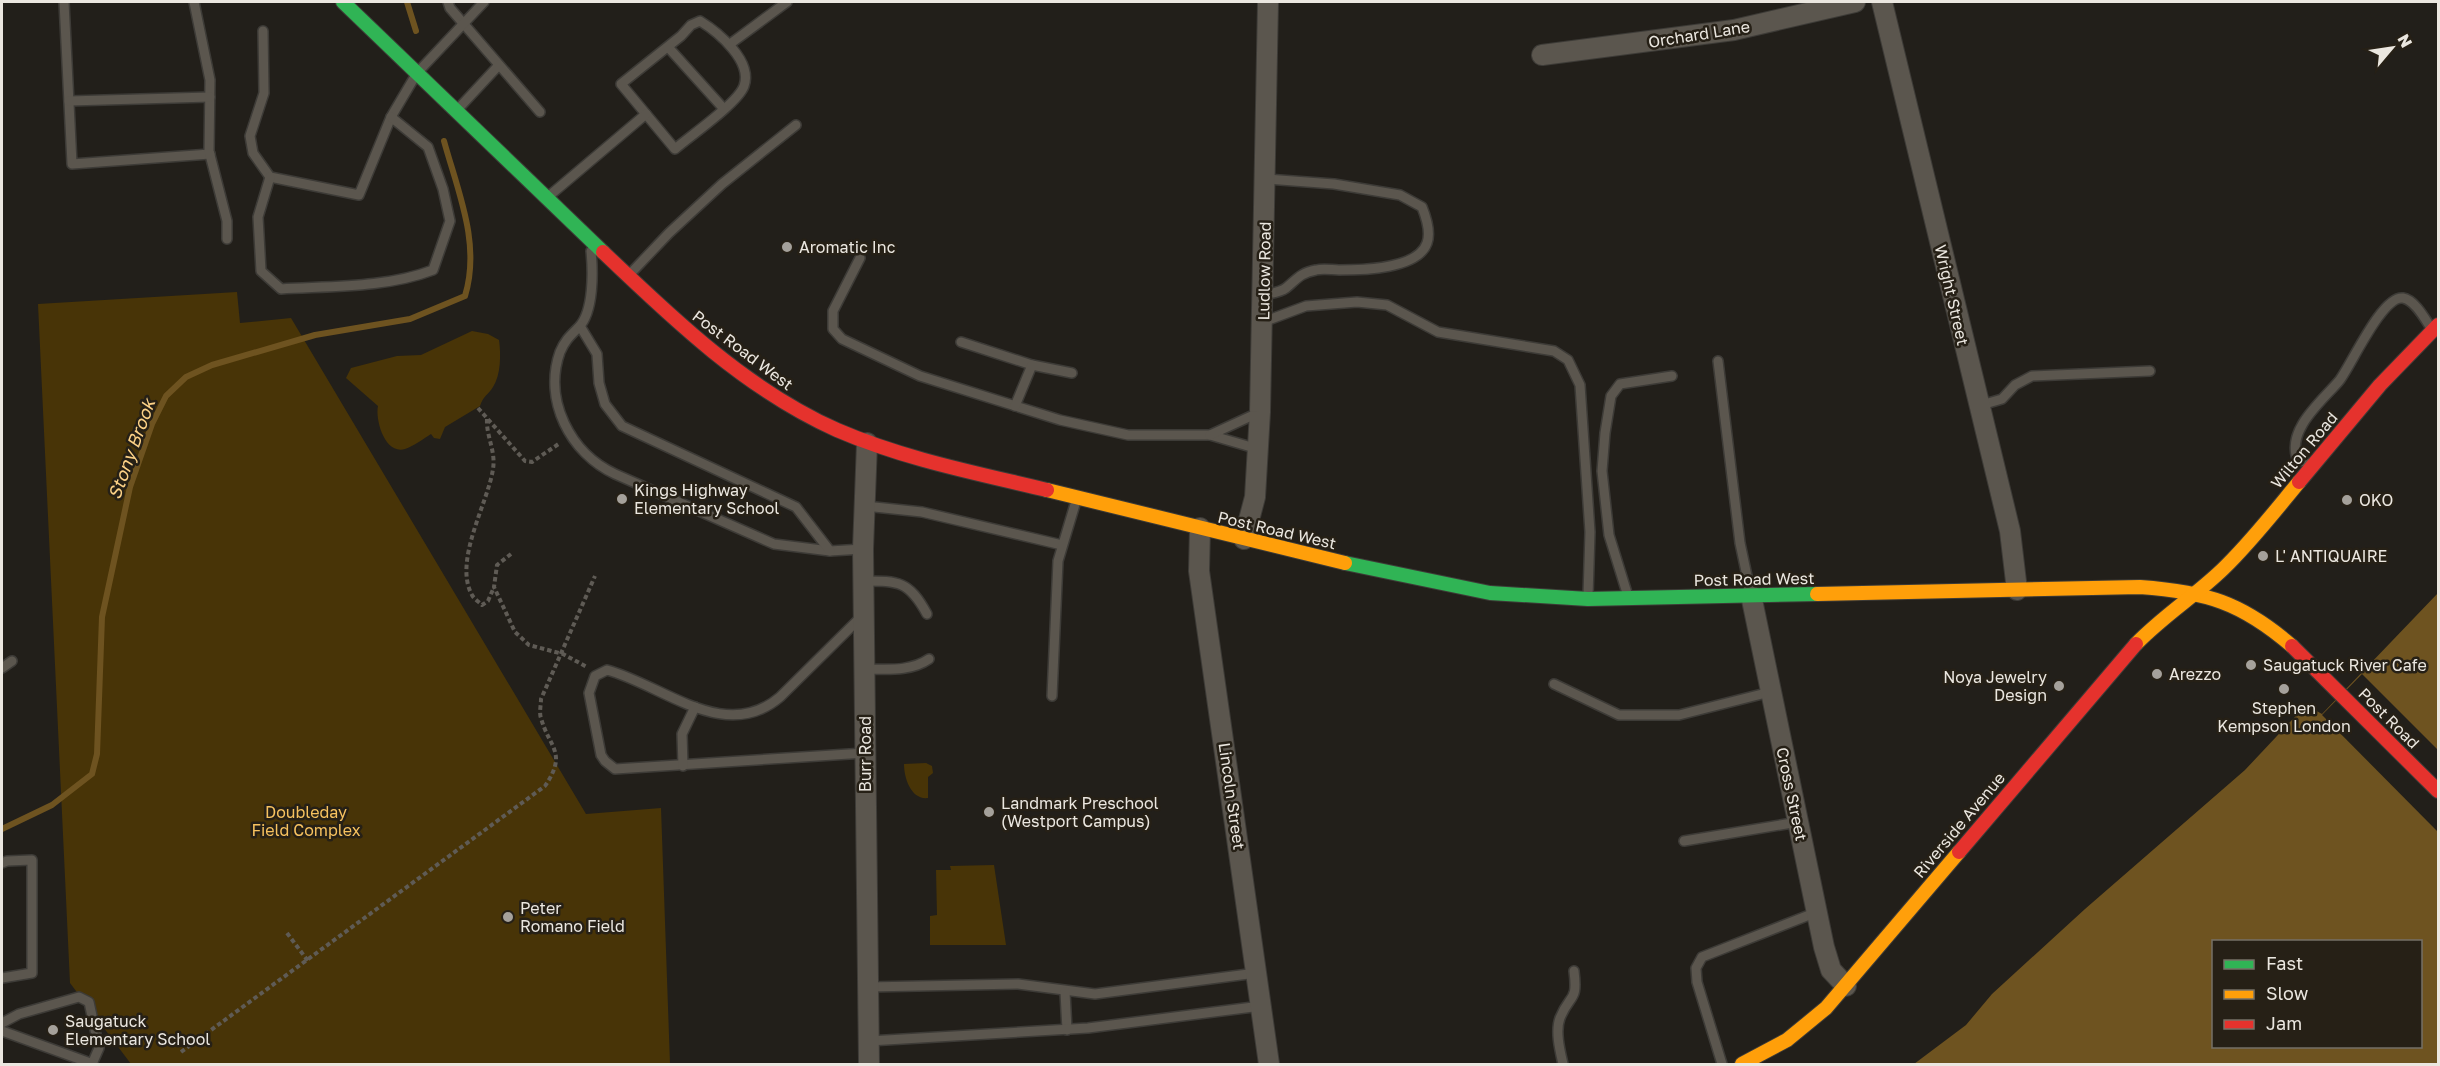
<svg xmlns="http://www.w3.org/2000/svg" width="2440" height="1066" viewBox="0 0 2440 1066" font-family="'Golos Text',sans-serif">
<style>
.green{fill:#483407}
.water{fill:#6e5320;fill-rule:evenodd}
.pier{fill:#221f1a}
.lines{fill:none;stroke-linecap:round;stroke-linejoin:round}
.stream{stroke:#6e5320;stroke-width:6}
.lane-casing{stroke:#3d3b37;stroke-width:12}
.street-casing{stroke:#3d3b37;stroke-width:22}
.fast-casing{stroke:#3d3b37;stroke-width:16}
.slow-casing{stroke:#3d3b37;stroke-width:16}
.jam-casing{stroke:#3d3b37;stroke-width:16}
.path{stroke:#5f5b55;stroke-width:4;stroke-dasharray:4.5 3;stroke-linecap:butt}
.lane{stroke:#5b564e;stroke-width:9}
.street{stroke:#5b564e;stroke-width:20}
.fast{stroke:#30b455;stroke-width:14}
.slow{stroke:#ff9f0a;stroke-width:14}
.jam{stroke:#e5322d;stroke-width:14}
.poi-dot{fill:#a5a19b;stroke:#262016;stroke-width:2}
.labels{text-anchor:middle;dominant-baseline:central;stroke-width:5;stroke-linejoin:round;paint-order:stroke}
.street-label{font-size:16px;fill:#ebe7e0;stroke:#262016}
.poi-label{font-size:16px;fill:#ebe7e0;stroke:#262016;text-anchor:start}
.park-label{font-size:16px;fill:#f7c25f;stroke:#262016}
.water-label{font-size:18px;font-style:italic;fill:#fcd186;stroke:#262016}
</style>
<rect width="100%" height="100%" fill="#221f1a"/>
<g class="green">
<path d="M237 292 240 323 291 318 586 814 661 808 670 1064H131L70 983 38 304Z"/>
<path d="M472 331 488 334 499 340C501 354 501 375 493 387 488 395 483 396 480 406L445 427 440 439 434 438 431 434C423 439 414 446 405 449 385 455 375 420 378 406L346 378 351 368 397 356 421 355Z"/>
<path d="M926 763 932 766 933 773 928 777V798C911 800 904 778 904 764Z"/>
<path d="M994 865 1006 945H930V916L937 915 936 870H951L950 866Z"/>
</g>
<path class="water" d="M2438 593V1064H1914L1966 1025 1992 994 2085 909 2245 770 2306 705 2322 714ZM2214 942H2420V1046H2214Z"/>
<path class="pier" d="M2362 674 2438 750V832L2322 715Z"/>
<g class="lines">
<g class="stream">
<path d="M407 2 416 31"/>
<path d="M2 829 52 805 92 774 97 754 102 617 130 487 152 424 166 396 186 377 212 365 315 335 410 319 465 296C481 244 458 192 444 141"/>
</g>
<g class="lane-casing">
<g id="lane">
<path d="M64 2 72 164 210 154"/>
<path d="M194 2 210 80 209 151 227 221V239"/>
<path d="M448 2 450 8 540 112"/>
<path d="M700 21C718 32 753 61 744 86 738 103 690 136 675 149L621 84 681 36 691 25Z"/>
<path d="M263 31 264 93 250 136 253 153 270 177 359 195 391 117 417 73 484 2"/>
<path d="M730 44 787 2"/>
<path d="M668 47 724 109"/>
<path d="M69 101 210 97"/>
<path d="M458 109 499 65"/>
<path d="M270 177 258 217 261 271 281 289C331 286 386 288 433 270L450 221 443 189 428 147 391 117"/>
<path d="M549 196 646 114"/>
<path d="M591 251C593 271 594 311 579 327 571 335 565 340 560 352 543 400 570 453 615 474L774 544 830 551 863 549"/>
<path d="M860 258 833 311V329L842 339 920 376 1060 420 1128 435H1210L1258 449"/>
<path d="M630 274 669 233 722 184 796 125"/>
<path d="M1264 295C1271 293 1279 293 1286 288 1297 279 1300 273 1316 270 1324 268 1332 270 1339 270 1363 270 1418 269 1427 243 1431 232 1426 217 1422 207L1400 195 1334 184 1266 179"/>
<path d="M1263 322 1306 306 1357 302 1387 305 1438 332 1554 351 1568 360 1580 385 1590 532 1588 596"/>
<path d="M580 326 597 354 599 383 605 404 622 426 796 507 830 551"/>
<path d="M961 342 1032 365"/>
<path d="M1718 361 1740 543 1750 590"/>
<path d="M1015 406 1032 365 1072 373"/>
<path d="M1978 406 2002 399 2015 385 2032 376 2150 371"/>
<path d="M1210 435 1260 412"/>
<path d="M2309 464 2297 459C2287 429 2321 402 2339 381 2351 366 2382 295 2403 298 2415 300 2425 319 2431 328"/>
<path d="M865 506 922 512 1062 545"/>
<path d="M864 581C899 581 909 581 927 614"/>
<path d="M1627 593 1609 535 1602 471 1605 433 1611 396 1620 384 1672 376"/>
<path d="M861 617 780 697C725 744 663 685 607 670L595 676 589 693 601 755 605 761 615 769 865 753"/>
<path d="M2 668 12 661"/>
<path d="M865 669C887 669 910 672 929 659"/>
<path d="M1554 684 1619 715H1679L1770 692"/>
<path d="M1052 696 1058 561 1076 501"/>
<path d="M683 766 682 734 695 707"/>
<path d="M1684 841 1798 822"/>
<path d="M2 863 7 861 32 860V973L2 978"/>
<path d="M868 987 1018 984 1095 994 1256 973"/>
<path d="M1065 992 1067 1030"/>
<path d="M2 1023 19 1014 79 997 89 1002 99 1048 92 1064"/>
<path d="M2 1031 93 1064"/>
<path d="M869 1041 1088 1028 1261 1006"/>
<path d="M1563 1064C1560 1051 1555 1031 1560 1018 1570 993 1578 1003 1574 971"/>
<path d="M1722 1064 1697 982 1696 968 1702 957 1817 912"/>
</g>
</g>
<g class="street-casing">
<g id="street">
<path d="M1882 2 2010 531 2017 590"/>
<path d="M1542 55 1734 30 1855 2"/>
<path d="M867 443 863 549 869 1064"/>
<path d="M1200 528 1199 571 1269 1064"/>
<path d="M1244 539 1255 497 1260 412 1268 2"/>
<path d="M1751 595 1824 947 1831 970 1846 986"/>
</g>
</g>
<g class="fast-casing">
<g id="fast">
<path d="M343 2 603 252"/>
<path d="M1345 563 1490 593 1588 599 1817 594"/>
</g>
</g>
<g class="slow-casing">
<g id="slow">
<path d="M1047 490 1345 563"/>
<path d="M1817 594 2140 587C2206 592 2241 602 2292 646"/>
<path d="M2136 644C2163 616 2195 596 2223 569 2251 542 2275 511 2299 482"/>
<path d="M1742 1064 1787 1040 1826 1008 1959 852"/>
</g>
</g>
<g class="jam-casing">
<g id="jam">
<path d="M603 252C673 319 747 390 837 430 904 459 976 473 1047 490"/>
<path d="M2299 482 2380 385 2438 325"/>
<path d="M2292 646 2438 791"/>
<path d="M1959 852 2136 644"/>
</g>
</g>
<g class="path">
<path d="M478 408 525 461 532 462 560 443"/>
<path d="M487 419C486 436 496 451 493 469 488 503 453 561 472 595 474 599 479 602 482 605L488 601 494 587"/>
<path d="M511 554 497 565 494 587 515 632 529 645 563 654 587 667"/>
<path d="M287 933 308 961"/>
<path d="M181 1052 545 786C568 752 549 748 541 718 539 713 541 705 541 699L595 576"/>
</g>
<use href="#lane" class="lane"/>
<use href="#street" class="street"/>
<use href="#fast" class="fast"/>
<use href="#slow" class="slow"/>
<use href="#jam" class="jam"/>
</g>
<g class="poi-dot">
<circle cx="787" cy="247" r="6"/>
<circle cx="622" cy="499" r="6"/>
<circle cx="2347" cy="500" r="6"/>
<circle cx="2263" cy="556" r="6"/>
<circle cx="2251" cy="665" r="6"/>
<circle cx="2157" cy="674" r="6"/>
<circle cx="2059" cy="686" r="6"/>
<circle cx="2284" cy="689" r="6"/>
<circle cx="989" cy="812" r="6"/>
<circle cx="508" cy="917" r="6"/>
<circle cx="53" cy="1030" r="6"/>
</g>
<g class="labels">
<g class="street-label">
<text transform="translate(1699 34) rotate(-9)">Orchard Lane</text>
<text transform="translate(1264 271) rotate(-89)">Ludlow Road</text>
<text transform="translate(1952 295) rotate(77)">Wright Street</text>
<text transform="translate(743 350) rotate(37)">Post Road West</text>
<text transform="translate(2304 450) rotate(-50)">Wilton Road</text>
<text transform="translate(1277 530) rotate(13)">Post Road West</text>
<text transform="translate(1754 579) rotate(-1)">Post Road West</text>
<text transform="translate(2389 718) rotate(45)">Post Road</text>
<text transform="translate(865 754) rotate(-90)">Burr Road</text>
<text transform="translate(1792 794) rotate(78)">Cross Street</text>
<text transform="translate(1232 796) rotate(82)">Lincoln Street</text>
<text transform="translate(1959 825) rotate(-50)">Riverside Avenue</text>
</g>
<g class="poi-label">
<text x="799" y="247">Aromatic Inc</text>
<text x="634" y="490">Kings Highway<tspan x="634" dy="18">Elementary School</tspan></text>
<text x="2359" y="500">OKO</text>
<text x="2275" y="556">L' ANTIQUAIRE</text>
<text x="2263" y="665">Saugatuck River Cafe</text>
<text x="2169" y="674">Arezzo</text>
<text x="2047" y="677" text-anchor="end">Noya Jewelry<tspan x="2047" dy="18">Design</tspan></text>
<text x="2284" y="708" text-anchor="middle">Stephen<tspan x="2284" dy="18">Kempson London</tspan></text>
<text x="1001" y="803">Landmark Preschool<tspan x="1001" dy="18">(Westport Campus)</tspan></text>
<text x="520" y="908">Peter<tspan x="520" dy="18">Romano Field</tspan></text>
<text x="65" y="1021">Saugatuck<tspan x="65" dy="18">Elementary School</tspan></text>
</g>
<g class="park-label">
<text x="306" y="812">Doubleday<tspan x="306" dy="18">Field Complex</tspan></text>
</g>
<g class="water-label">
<text transform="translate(131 449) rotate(-70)">Stony Brook</text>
</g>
</g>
<rect width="2440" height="1066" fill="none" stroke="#ebe7e0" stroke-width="6"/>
<rect x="2212" y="940" width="210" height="108" fill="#262016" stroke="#757067" stroke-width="1.5"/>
<rect x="2224" y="960" width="30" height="9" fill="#30b455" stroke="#757067" stroke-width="1.5"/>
<text x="2266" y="970" font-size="18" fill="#ebe7e0">Fast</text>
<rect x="2224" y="990" width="30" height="9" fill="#ff9f0a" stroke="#757067" stroke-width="1.5"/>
<text x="2266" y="1000" font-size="18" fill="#ebe7e0">Slow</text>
<rect x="2224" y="1020" width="30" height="9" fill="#e5322d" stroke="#757067" stroke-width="1.5"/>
<text x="2266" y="1030" font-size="18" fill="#ebe7e0">Jam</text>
<g transform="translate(2392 48) rotate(61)" stroke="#262016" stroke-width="4.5" paint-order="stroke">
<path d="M0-4.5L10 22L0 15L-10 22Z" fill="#ebe7e0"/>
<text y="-9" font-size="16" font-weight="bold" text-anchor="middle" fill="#ebe7e0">N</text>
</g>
</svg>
